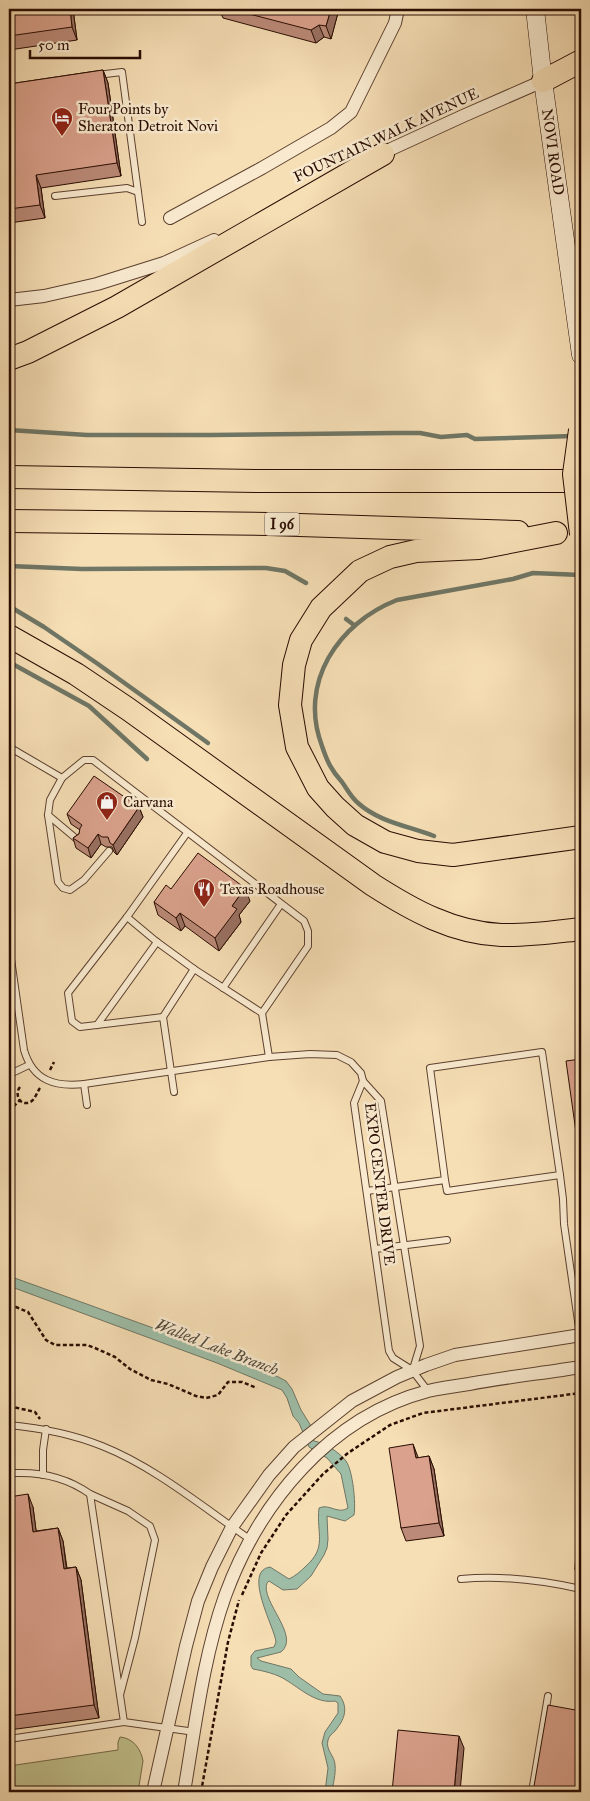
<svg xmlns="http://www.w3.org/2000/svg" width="590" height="1801" viewBox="0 0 590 1801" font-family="'IM FELL Great Primer',serif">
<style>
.green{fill:#c0c08b;stroke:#746646}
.water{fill:#9ebda7;stroke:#6f7665}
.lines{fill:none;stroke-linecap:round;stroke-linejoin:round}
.stream{stroke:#6f7665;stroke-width:4.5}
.service-casing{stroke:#5c402f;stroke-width:8}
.minor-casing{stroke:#5c402f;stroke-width:14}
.secondary-casing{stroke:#290c02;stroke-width:19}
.motorway-casing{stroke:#290c02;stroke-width:24}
.path{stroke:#290c02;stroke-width:2.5;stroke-dasharray:4 2.5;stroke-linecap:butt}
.service{stroke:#f9eacf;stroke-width:6}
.minor{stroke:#f9eacf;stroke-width:12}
.secondary{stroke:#f9eacf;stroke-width:18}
.motorway{stroke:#f6deb5;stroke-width:22}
.motorway-bridge-casing{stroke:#290c02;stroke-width:24;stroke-linecap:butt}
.motorway-bridge{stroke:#f6deb5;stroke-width:22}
.wall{fill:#bb8a78;stroke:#290c02}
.shaded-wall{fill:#997162;stroke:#290c02}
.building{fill:#daa18c;stroke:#290c02}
.labels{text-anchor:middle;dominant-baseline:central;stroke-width:5;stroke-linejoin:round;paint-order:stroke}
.shield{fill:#f9eacf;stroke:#674f40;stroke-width:1}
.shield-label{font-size:14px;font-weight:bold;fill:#290c02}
.poi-label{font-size:15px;fill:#290c02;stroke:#f9eacf;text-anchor:start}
.street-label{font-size:15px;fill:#290c02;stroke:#f9eacf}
.water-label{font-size:16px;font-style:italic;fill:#524a3c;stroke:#f9eacf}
</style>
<rect width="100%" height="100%" fill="#f6deb5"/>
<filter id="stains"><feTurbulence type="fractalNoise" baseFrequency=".004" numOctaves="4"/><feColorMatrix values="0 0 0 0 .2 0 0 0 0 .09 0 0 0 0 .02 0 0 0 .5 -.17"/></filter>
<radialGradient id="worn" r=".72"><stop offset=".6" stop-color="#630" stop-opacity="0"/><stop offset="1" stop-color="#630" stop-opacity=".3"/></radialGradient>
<path class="green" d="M120 1737C133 1738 141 1749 143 1761L138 1792H9V1766L118 1750V1742Z"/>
<path class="water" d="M9 1276 217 1351 265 1370 286 1381 292 1389 301 1410 311 1426 314 1441C325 1443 339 1452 346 1461 353 1471 356 1504 354 1515L345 1521 327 1516 328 1539 327 1548 324 1555 311 1576 297 1589 283 1590 269 1581 267 1583C260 1601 301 1636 281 1652L257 1658 261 1661 291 1669 299 1677 323 1694 340 1696C349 1709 344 1720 335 1731 332 1734 329 1736 328 1740 325 1750 335 1756 335 1765 336 1774 333 1784 332 1792H325L328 1768 322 1743 325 1732 338 1713V1703L335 1701C316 1704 301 1689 286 1680 277 1674 264 1671 253 1669L251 1666V1656L255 1651 274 1647 276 1642C275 1628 242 1571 270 1567L289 1579C295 1576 300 1572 305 1567 328 1547 316 1534 319 1508 329 1503 338 1515 348 1508L341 1474 327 1458 309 1447 299 1423 293 1416 287 1398 282 1390 217 1363 9 1286Z"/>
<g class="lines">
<g class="stream">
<path d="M9 430 87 435H211L395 433H420L441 437 467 435 475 439 573 436"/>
<path d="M9 566 82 569 266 568 285 571 306 583"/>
<path d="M9 606 44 627 98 664 208 743"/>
<path d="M346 619 354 625"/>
<path d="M9 662 89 706 147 759"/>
<path d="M434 836C408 826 379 822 358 803 351 797 347 789 342 782 331 770 327 761 322 746 298 683 338 623 397 600L513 579 533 573 581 575"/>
</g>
<g class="service-casing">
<g id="service">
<path d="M97 75 122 72 142 222"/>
<path d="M55 196 127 188 138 192"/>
<path d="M9 747 62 778 84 760H93L304 921 308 931V946L262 1013 269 1057"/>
<path d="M62 778 50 800 48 815 58 882 63 888 70 890 84 880 109 851"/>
<path d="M48 815 79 841"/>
<path d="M127 917 157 942 194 969 163 1017 174 1092"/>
<path d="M9 945 24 1050C33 1081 55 1087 84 1084L269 1057 310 1054 337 1055 351 1062 361 1073 363 1081 381 1101 420 1346 413 1369"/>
<path d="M194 969 262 1013"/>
<path d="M223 988 281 904"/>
<path d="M163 1017 80 1027 72 1021 68 993 127 917 187 833"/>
<path d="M97 1025 157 942"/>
<path d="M10 1074 29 1065"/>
<path d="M363 1081 354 1103 389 1351 393 1358 412 1370 428 1391"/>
<path d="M84 1084 87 1105"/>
<path d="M560 1175 563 1199 564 1224 580 1335"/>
<path d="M367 1191 445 1180 447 1191 560 1175 542 1052 430 1068 445 1180"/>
<path d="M375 1249 447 1240"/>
<path d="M9 1425C41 1428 72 1434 102 1446 155 1467 204 1508 251 1540"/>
<path d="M14 1473C40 1472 68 1478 90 1494"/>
<path d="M43 1475V1450L46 1429"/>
<path d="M461 1579C502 1575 541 1580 581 1589"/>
<path d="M120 1695 135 1638 155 1540 150 1526 128 1511 90 1494 124 1722 195 1732"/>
<path d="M9 1739 124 1722"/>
<path d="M532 1792 548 1696"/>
</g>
</g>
<g class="minor-casing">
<g id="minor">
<path d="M378 155 463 116 543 81"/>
<path d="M170 218 262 168 331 128 351 112 395 23 398 9"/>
<path d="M9 300 44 296 97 284 164 263 214 240"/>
<path d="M153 1792 186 1646 198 1601 212 1567 232 1527 269 1475 294 1447 352 1401 397 1377 426 1365 455 1355 581 1335"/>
<path d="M184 1792C195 1728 203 1658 225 1596 259 1503 329 1417 428 1391 441 1388 455 1386 469 1384 506 1377 544 1373 581 1367"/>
</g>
</g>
<g class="secondary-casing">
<path id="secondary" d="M535 9 543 81 581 355"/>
</g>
<g class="motorway-casing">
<g id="motorway">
<path d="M543 81 581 61"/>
<path d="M9 359 28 352 117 307 383 154"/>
<path d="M9 477 261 481H581"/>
<path d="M9 521 268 524 518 532"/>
<path d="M556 533 479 548 416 551 390 557 360 571 321 608 301 640 294 665 290 705 297 747 318 788 335 807 355 825 385 842 418 851 453 855 581 837"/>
<path d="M9 636 76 674 128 709 373 885C412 910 453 933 501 935 528 936 554 932 581 929"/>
</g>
</g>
<g class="path">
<path d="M50 1070 54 1062"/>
<path d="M20 1087C14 1094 20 1107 30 1102 35 1100 37 1092 40 1088"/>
<path d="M9 1111 20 1100"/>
<path d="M9 1306 16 1307 28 1312 46 1340 55 1345H87L95 1348 115 1357 130 1369 151 1380 168 1384 196 1396 206 1398 218 1395 228 1382H242L257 1388"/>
<path d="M9 1406 35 1412 40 1419"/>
<path d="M242 1595 261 1553 286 1515 323 1474 348 1453 390 1425 423 1413 581 1393"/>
<path d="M201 1792 228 1642 239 1600"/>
</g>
<use href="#service" class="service"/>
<use href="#minor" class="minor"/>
<use href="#secondary" class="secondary"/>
<use href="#motorway" class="motorway"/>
<g class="motorway-bridge-casing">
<path id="motorway-bridge" d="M580 430 574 474 581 534"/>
</g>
<use href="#motorway-bridge" class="motorway-bridge"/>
</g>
<g class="wall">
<path d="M9 9H73L77 40 9 50Z"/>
<path d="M219 9H339L331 39 324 37 316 43 223 18Z"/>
<path d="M103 70 108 83 121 176 41 188 45 218 9 223V84Z"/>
<path d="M139 807 143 817 117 855 114 852 112 847H106L101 844 91 858 76 848 73 838 79 834 80 830 71 824 67 814Z"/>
<path d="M171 889 250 901 239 915 241 922 219 951 185 926 181 931 158 915 154 902Z"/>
<path d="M429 1456 434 1469 444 1536 406 1541 401 1528 418 1458Z"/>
<path d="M9 1486 10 1496 33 1507 36 1531 58 1528 63 1541 67 1568 76 1567 81 1580 99 1718 9 1730Z"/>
<path d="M581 1552V1579L578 1578 575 1569Z"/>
</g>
<g class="shaded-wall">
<path d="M70 9H73L77 40 72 27Z"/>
<path d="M331 9H339L331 39 326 26Z"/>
<path d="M319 25 324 37 316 43 311 30Z"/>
<path d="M103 70 108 83 121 176 117 163Z"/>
<path d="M36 175 41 188 45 218 40 205Z"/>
<path d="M139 807 143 817 117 855 113 845Z"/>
<path d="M98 834 101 844 91 858 88 848Z"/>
<path d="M245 888 250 901 239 915 241 922 219 951 215 938 232 906Z"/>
<path d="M180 913 185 926 181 931 176 918Z"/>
<path d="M413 1444 418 1457 420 1471 416 1458Z"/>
<path d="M429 1456 434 1469 444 1536 439 1523Z"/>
<path d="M28 1494 33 1507 38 1545 33 1532Z"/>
<path d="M58 1528 63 1541 68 1581 64 1569Z"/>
<path d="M76 1567 81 1580 99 1718 94 1705Z"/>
<path d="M459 1736 464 1748 460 1792H454Z"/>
<path d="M581 1742V1781L576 1771Z"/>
</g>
<g class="building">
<path d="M9 9H70L72 27 9 36Z"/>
<path d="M230 9H331L326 26 319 25 311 30Z"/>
<path d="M103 70 117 163 36 175 40 205 9 209V84Z"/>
<path d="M94 776 139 807 113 845 110 843 108 837H102L98 834 88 848 73 838 79 834 80 828 82 825 67 814Z"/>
<path d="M198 853 245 888 232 906 237 909 215 938 180 913 176 918 154 902 166 885 171 889Z"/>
<path d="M581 1059V1168L566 1061Z"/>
<path d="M413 1444 416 1458 429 1456 439 1523 401 1528 389 1448Z"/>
<path d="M28 1494 33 1532 58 1528 64 1569 76 1567 94 1705 9 1716V1497Z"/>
<path d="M576 1551 581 1552V1569H575Z"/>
<path d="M548 1705 581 1711V1742L576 1771 581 1781V1792H533Z"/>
<path d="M398 1730 459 1736 454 1792H392Z"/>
</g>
<defs>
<g id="hotel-pin" transform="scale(1.125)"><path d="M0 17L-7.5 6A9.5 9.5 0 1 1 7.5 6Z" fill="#8f2418" stroke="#f9eacf"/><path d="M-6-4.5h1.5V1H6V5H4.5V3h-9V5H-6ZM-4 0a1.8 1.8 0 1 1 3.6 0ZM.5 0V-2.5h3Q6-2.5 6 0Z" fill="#fff"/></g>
<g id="shop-pin" transform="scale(1.125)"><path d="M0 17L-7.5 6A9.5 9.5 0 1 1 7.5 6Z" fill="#8f2418" stroke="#f9eacf"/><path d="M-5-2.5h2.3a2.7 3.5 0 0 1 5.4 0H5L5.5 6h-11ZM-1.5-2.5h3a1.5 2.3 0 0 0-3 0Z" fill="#fff"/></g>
<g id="restaurant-pin" transform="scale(1.125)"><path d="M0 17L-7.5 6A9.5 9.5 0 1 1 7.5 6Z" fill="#8f2418" stroke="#f9eacf"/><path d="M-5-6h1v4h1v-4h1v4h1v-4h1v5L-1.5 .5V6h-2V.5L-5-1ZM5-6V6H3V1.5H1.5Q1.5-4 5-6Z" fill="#fff"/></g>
</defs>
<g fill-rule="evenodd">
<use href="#hotel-pin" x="62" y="118"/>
<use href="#shop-pin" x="107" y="802"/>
<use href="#restaurant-pin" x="204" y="889"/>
</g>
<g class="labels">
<rect class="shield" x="264.5" y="512.5" width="35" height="23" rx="4"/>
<g class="shield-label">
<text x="282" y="524">I 96</text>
</g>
<g class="poi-label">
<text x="78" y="109">Four Points by<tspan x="78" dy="17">Sheraton Detroit Novi</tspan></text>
<text x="123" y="802">Carvana</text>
<text x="220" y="889">Texas Roadhouse</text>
</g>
<g class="street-label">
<text transform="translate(386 135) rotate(-25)">FOUNTAIN WALK AVENUE</text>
<text transform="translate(553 152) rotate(82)">NOVI ROAD</text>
<text transform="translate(380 1184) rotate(83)">EXPO CENTER DRIVE</text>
</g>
<g class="water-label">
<text transform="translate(217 1347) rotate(21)">Walled Lake Branch</text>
</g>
</g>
<rect width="590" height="1801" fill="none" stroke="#f6deb5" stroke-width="30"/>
<rect x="10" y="10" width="570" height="1781" fill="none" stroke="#290c02" stroke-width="2.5"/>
<rect x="15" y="15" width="560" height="1771" fill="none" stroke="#290c02"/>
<path d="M30 50v8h110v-8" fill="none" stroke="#290c02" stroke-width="2.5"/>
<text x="38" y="50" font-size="15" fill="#290c02" stroke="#f9eacf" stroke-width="4" paint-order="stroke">50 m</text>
<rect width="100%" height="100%" filter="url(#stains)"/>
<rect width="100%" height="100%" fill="url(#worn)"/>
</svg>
